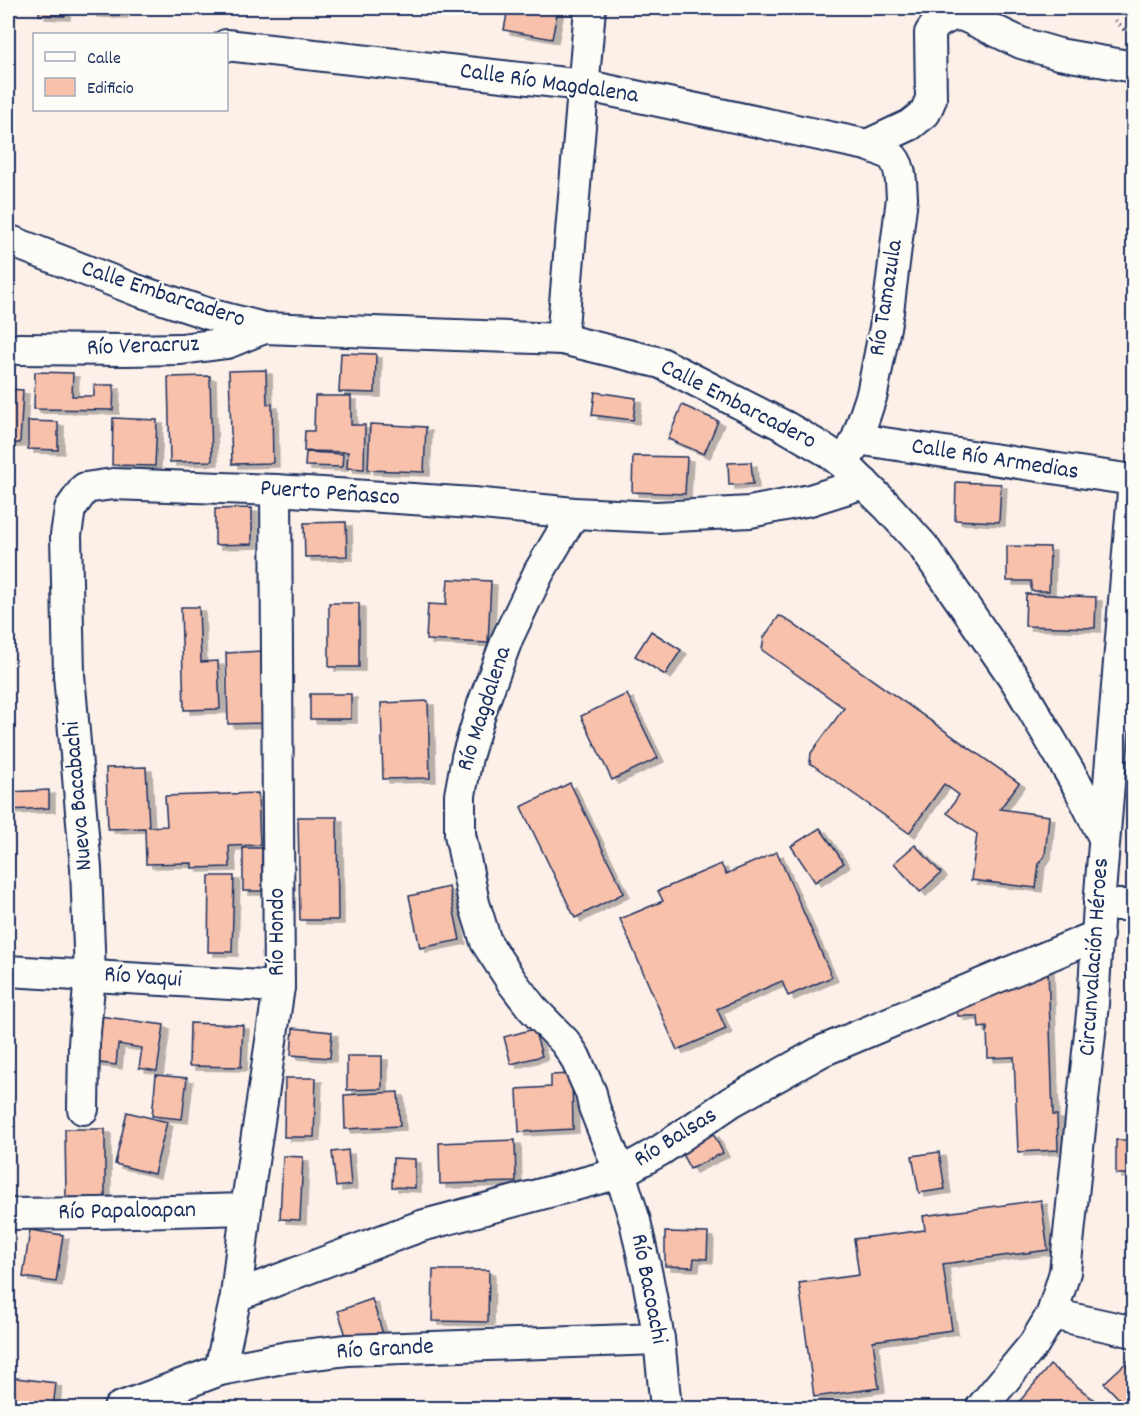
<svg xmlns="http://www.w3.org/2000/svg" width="1141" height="1416" viewBox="0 0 1141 1416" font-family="Dekko,sans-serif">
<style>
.building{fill:#f8c1ac;stroke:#1b2f5e;stroke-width:1.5;filter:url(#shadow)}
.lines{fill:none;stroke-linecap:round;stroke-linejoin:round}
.minor-casing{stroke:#1b2f5e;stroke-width:34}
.path{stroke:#1b2f5e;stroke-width:4;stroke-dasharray:1.5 4.5;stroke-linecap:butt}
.minor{stroke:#fdfcf7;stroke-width:30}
.labels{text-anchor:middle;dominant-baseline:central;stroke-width:4.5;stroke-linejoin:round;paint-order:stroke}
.street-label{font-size:24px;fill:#1b2f5e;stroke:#fdfcf7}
</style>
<defs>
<filter id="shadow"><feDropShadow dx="6" dy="4" stdDeviation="0" flood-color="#0004"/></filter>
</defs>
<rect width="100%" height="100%" fill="#fcf0e8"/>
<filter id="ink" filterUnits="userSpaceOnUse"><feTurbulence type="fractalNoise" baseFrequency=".0167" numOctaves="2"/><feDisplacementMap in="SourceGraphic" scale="12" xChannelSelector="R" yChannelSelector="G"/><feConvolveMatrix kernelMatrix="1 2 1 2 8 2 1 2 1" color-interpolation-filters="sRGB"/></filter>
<g filter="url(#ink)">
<g class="building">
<path d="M40 8H65L64 16 39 15Z"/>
<path d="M91 8H122V14L91 13Z"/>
<path d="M508 8H550L558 9 552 39 504 30Z"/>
<path d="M341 353 376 354 375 393 339 392Z"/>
<path d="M266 370 267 404H272L273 463 232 464 229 371Z"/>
<path d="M35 372 73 373 72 396H94V385H114L113 410 34 409Z"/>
<path d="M210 376 212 461 170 462 168 377Z"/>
<path d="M8 389 23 390 20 443H8Z"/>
<path d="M595 392 636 398 633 420 592 415Z"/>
<path d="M315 396H351V425H365L364 469 347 468 348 452 304 451 305 431H314Z"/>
<path d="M682 405 718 421 704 454 668 439Z"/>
<path d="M113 418 157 420 155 466 112 465Z"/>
<path d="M28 421 58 422V450L28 449Z"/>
<path d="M370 424 426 427 424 472 368 470Z"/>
<path d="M306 452 343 454 342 467 305 466Z"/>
<path d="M633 456 687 457 685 494 632 492Z"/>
<path d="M751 462 753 484 729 485 728 463Z"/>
<path d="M956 482 1001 484 999 522 955 520Z"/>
<path d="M252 508V544L215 545V509Z"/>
<path d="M346 522 347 556 305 557 304 523Z"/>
<path d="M1007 546 1050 547 1049 591H1031V581H1007Z"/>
<path d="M448 579 491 581 488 643 426 640 428 604 446 605Z"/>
<path d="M1026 594 1096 597 1095 628 1025 626Z"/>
<rect x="329" y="603" width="30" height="64"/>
<path d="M181 607H199L201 662 218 661 220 709 184 710Z"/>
<path d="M779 616 783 617 1019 783 1000 809 1049 816 1045 855 1039 863 1036 888 971 880 977 834 947 813 959 795 944 784 909 833 810 763 811 753 844 708 762 650 764 637Z"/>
<path d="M651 631 681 650 665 675 635 656Z"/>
<path d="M262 651 264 723 228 724 226 653Z"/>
<rect x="310" y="694" width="41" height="25"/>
<path d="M627 694 658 758 612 780 581 716Z"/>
<path d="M428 701 430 778 383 779 381 703Z"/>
<path d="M146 767 149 827 167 826 165 796 258 793 260 845 229 846 230 867 192 868V863L146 864 145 828 108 829 106 768Z"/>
<path d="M570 783 624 893 575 918 521 807Z"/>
<path d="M49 790V808L8 810V792Z"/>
<path d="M298 817H337L338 920H300Z"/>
<path d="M820 828 844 863 815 882 791 846Z"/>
<path d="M915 845 941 873 920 892 894 863Z"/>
<rect x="243" y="848" width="19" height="43"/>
<path d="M777 852 832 977 788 996 782 981 717 1009 726 1029 677 1050 620 919 663 901 658 891 721 864 726 874Z"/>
<path d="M209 876H234L232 952H208Z"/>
<path d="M449 887 460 940 420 948 409 896Z"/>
<path d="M1048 968 1053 1115H1057L1058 1150 1018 1152 1014 1057 988 1058 987 1027 979 1028 978 1016H958L957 1009Z"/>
<path d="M99 1016 164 1025 157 1071 139 1068 142 1048 118 1044 116 1065 93 1062Z"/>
<path d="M190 1023 243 1025 241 1067 189 1066Z"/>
<path d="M293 1028 332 1032 330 1058 291 1055Z"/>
<path d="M534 1029 542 1056 511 1064 504 1037Z"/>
<path d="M347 1056H382V1089L347 1090Z"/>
<path d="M572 1074 573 1129 519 1132 517 1089 551 1087V1075Z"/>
<path d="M156 1075 187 1078 182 1119 152 1116Z"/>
<path d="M285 1078H316L314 1137H284Z"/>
<path d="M398 1092 400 1126 345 1129 344 1095Z"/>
<path d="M127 1112 167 1122 154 1174 115 1164Z"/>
<path d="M65 1129H105V1199L66 1197Z"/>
<path d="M713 1133 723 1153 690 1169 680 1150Z"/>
<path d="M515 1140 516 1182 440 1184 439 1143Z"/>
<rect x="1116" y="1140" width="18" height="34"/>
<path d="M348 1150 351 1185 336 1187 332 1152Z"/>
<path d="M939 1152 945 1189 919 1193 912 1156Z"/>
<path d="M283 1156 303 1157 300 1220 280 1219Z"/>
<path d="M393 1158 415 1159V1188L392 1187Z"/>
<path d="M1041 1200 1048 1250 943 1264 952 1330 873 1341 879 1388 814 1397 799 1283 859 1275 854 1239 925 1230 923 1216Z"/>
<path d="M30 1230 63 1235 56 1282 23 1277Z"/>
<path d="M665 1232 708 1233 707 1259 694 1258 693 1267 665 1266Z"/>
<path d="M1134 1250V1288H1133L1130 1251Z"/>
<path d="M433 1270H489L488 1322 432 1321Z"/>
<path d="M372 1299 383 1334 349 1345 338 1311Z"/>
<path d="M1129 1360 1134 1365V1408H1128L1104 1383Z"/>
<path d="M1050 1365 1104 1408H1014Z"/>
<path d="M8 1377 56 1383 53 1408H8Z"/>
</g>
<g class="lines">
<g class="minor-casing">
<g id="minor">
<path d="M226 45 583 85 867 145C875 148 884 151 890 155 902 164 901 184 902 198L888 312 872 394 857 439 844 464"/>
<path d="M867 145 910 125 925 113 931 99 930 33 937 23 951 16 962 15 1021 43 1059 54 1134 67"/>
<path d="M8 240 136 290 209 314 264 328 562 339 661 363 786 427 827 451 844 464 887 506 923 546 1016 681 1079 788 1104 838"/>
<path d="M562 339 590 8"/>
<path d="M19 349 125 350 181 349 227 343 264 328"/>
<path d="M857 439 1133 480"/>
<path d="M574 513 539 572 508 637 483 704 467 757 460 795V834L474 903 486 942 512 982 532 1008 565 1042 575 1057 591 1093 594 1107 620 1173 635 1221 648 1280 659 1339 666 1408"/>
<path d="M1099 905H1134"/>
<path d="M8 971 279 987"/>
<path d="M83 1109 84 1044 90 975 86 868 69 675 66 535 70 509 85 488 113 484 276 490 473 503 574 513 657 517 750 512 810 500 864 483"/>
<path d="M8 1214 98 1213 246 1209"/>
<path d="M236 1296 348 1253 421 1226 620 1173 661 1150 731 1102 822 1051 1098 935"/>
<path d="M1052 1314 1134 1332"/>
<path d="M220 1370 236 1296 246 1209 279 987 276 490"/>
<path d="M119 1408 220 1370 288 1357 347 1350 659 1339"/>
<path d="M981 1408 1034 1344 1052 1314 1065 1272 1093 1004 1099 905 1134 480"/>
</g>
</g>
<path class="path" d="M1115 20 1131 37"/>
<use href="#minor" class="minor"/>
</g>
</g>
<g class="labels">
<g class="street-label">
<text transform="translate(549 84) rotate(8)">Calle Río Magdalena</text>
<text transform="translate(163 295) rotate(18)">Calle Embarcadero</text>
<text transform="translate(887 298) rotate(-81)">Río Tamazula</text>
<text transform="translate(143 347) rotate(-2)">Río Veracruz</text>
<text transform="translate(738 405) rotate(27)">Calle Embarcadero</text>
<text transform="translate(995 460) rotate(9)">Calle Río Armedias</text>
<text transform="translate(330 494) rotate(4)">Puerto Peñasco</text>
<text transform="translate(485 709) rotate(-72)">Río Magdalena</text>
<text transform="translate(79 796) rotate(-95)">Nueva Bacabachi</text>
<text transform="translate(278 932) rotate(-90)">Río Hondo</text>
<text transform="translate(1095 957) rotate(-86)">Circunvalación Héroes</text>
<text transform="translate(143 978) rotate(4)">Río Yaqui</text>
<text transform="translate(676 1138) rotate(-32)">Río Balsas</text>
<text transform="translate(127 1212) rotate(-1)">Río Papaloapan</text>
<text transform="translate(648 1289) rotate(79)">Río Bacoachi</text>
<text transform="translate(385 1350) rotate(-3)">Río Grande</text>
</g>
</g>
<rect width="1141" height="1416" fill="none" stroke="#fdfcf7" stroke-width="30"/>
<rect x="15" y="15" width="1111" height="1386" fill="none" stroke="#1b2f5e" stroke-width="2" filter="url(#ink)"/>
<rect x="33" y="33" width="195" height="78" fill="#fdfcf7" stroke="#a3aaba" stroke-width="1.5"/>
<rect x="45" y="52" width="30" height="9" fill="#fdfcf7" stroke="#a3aaba" stroke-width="1.5"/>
<text x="87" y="63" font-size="18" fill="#1b2f5e">Calle</text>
<rect x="45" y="78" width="30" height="18" fill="#f8c1ac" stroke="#a3aaba" stroke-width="1.5"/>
<text x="87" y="93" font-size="18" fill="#1b2f5e">Edificio</text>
</svg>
